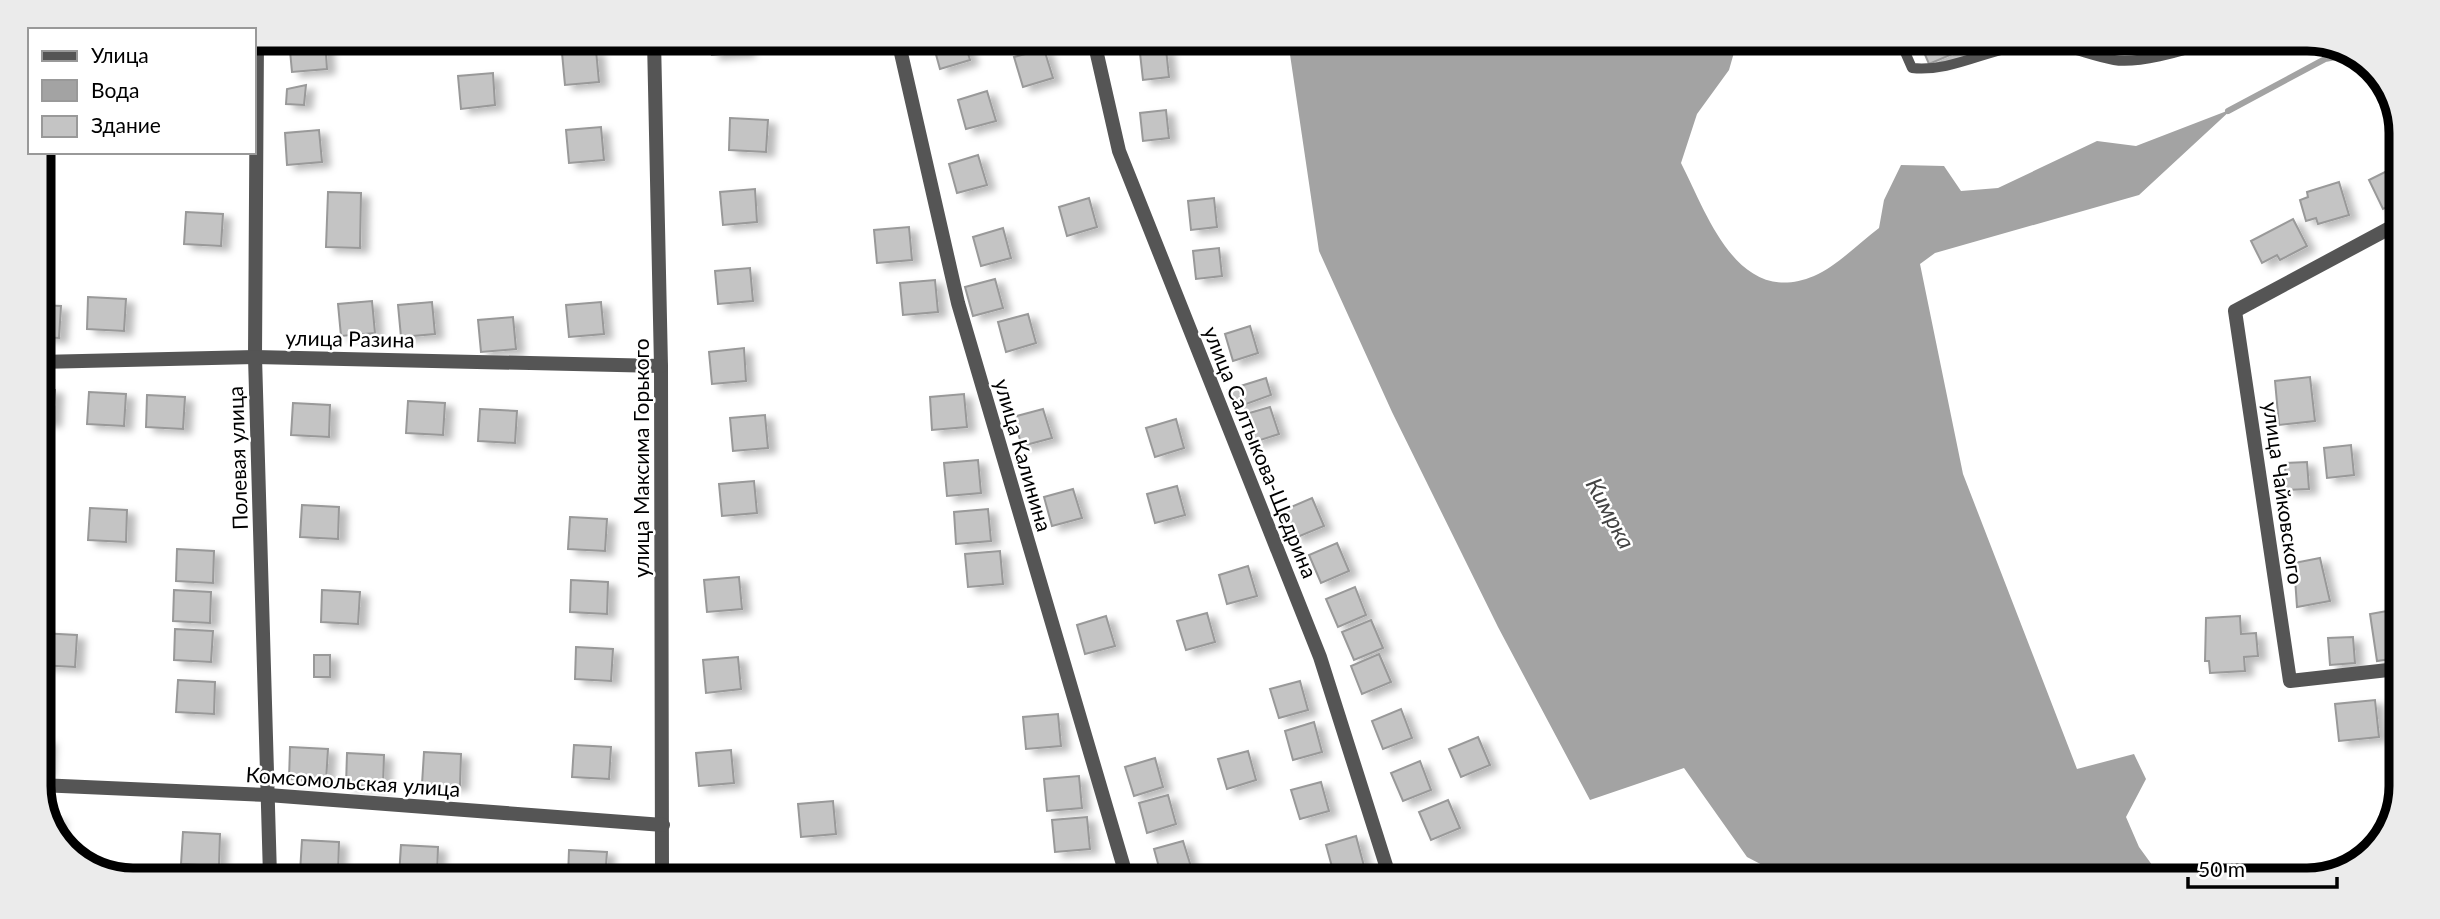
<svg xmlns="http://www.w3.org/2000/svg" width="2440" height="919" viewBox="0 0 2440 919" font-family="Lato,sans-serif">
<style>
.water{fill:#a3a3a3}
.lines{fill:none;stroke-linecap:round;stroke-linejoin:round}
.stream{stroke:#a3a3a3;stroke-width:6}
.building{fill:#c4c4c4;stroke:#999;stroke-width:2;filter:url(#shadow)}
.lane{stroke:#555;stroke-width:10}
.street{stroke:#555;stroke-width:14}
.labels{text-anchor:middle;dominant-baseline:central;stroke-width:5;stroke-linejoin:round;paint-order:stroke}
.street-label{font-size:21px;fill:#000;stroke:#fff}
.water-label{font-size:23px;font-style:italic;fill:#444;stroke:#fff}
.rim{fill:none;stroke:#000;stroke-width:9}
</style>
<defs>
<filter id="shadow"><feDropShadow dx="8" dy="4.5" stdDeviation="3.5" flood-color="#0004"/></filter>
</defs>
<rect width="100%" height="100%" fill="#fff"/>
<path class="water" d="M1288 41 1737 42 1729 70 1697 114 1681 163C1708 216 1738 308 1814 276 1837 266 1859 243 1879 228L1884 200 1901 165 1944 166 1961 191 1998 188 2097 141 2136 146 2232 109 2139 195 1935 253 1920 264 1963 474 2077 769 2134 754 2146 779 2126 817 2139 847 2163 880 1789 879 1747 857 1684 768 1590 800 1498 627 1392 412 1319 251Z"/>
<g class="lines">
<path class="stream" d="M2228 111 2325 59 2352 54"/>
</g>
<g class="building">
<path d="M325 39 327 69 292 72 289 40Z"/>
<path d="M710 40H745L747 52 712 55Z"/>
<path d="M932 40H964L970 60 940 69Z"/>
<path d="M1920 43H1961L1964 49 1929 64Z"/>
<path d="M1044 49 1053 78 1023 87 1014 57Z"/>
<path d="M1166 49 1169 77 1143 80 1140 53Z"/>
<path d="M596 50 599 82 565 85 562 53Z"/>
<path d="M493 73 495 105 461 109 458 76Z"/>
<path d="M306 85 304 105 286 104 287 89Z"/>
<path d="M987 91 996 121 966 129 958 100Z"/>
<path d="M1166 110 1169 138 1143 141 1140 113Z"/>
<path d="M730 118 768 120 766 152 729 150Z"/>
<path d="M601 127 604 160 569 163 566 130Z"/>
<path d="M319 130 322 162 287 165 285 133Z"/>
<path d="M2401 142V163L2392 146Z"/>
<path d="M978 155 987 185 957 193 949 164Z"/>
<path d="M2401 164V200L2383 209 2369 180Z"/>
<path d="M2339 182 2349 215 2318 224 2316 218 2306 221 2300 200 2308 197 2307 192Z"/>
<path d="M755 189 757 222 723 225 720 192Z"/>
<path d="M328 192 361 193 360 248 326 247Z"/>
<path d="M1089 198 1097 227 1067 236 1059 207Z"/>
<path d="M1214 198 1217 227 1191 230 1188 201Z"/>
<path d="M186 212 223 214 221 246 184 244Z"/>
<path d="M2293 219 2307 246 2280 260 2277 255 2262 263 2251 241Z"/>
<path d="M909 227 912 260 877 263 874 230Z"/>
<path d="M1003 228 1011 258 981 266 973 237Z"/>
<path d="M1219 248 1222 276 1196 279 1193 251Z"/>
<path d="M750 268 753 301 718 304 715 271Z"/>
<path d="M995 279 1003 308 973 316 965 287Z"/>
<path d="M935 280 938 312 903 315 900 283Z"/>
<path d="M88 297 126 299 124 331 87 329Z"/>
<path d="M372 301 375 333 341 336 338 304Z"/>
<path d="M432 302 435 334 401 337 398 305Z"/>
<path d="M601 302 604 334 569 337 566 305Z"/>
<path d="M39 305 61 306 59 338 39 337Z"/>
<path d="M1028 314 1036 343 1006 352 998 322Z"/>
<path d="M513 317 516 349 481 352 478 320Z"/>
<path d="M1250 326 1258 353 1233 361 1225 334Z"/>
<path d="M744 348 746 381 712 384 709 352Z"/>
<path d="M2310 377 2315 421 2279 425 2275 381Z"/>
<path d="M1266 378 1271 395 1235 408 1228 390Z"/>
<path d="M39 389 55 390 53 422 39 421Z"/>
<path d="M89 392 126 394 124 426 87 424Z"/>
<path d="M964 394 967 427 932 430 930 397Z"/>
<path d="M147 395 185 397 183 429 146 427Z"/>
<path d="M408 401 445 403 443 435 406 433Z"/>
<path d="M293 403 330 405 329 437 291 435Z"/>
<path d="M1270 407 1279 434 1254 442 1246 414Z"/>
<path d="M480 409 517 411 515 443 478 441Z"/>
<path d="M1043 409 1052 438 1022 446 1013 417Z"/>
<path d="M765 415 768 448 733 451 730 418Z"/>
<path d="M1176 419 1184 448 1155 457 1146 428Z"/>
<path d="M2351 445 2354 475 2327 478 2324 448Z"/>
<path d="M978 460 981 493 947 496 944 463Z"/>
<path d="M2307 462 2309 489 2286 490 2285 463Z"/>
<path d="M754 481 757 513 722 516 719 484Z"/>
<path d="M1177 486 1185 515 1155 523 1147 494Z"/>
<path d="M1073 489 1082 518 1052 526 1044 497Z"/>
<path d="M1312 498 1324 526 1295 538 1284 510Z"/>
<path d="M302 505 339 507 338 539 300 537Z"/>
<path d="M90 508 127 510 126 542 88 540Z"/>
<path d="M988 509 991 541 956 544 954 512Z"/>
<path d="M570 517 607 519 605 551 568 549Z"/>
<path d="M1337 543 1349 571 1321 583 1309 555Z"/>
<path d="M177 549 214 551 213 583 176 581Z"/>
<path d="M1000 551 1003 584 968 587 965 554Z"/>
<path d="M2320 558 2330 601 2297 607 2294 563Z"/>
<path d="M1248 566 1257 596 1227 604 1219 575Z"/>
<path d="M739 577 742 609 707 612 704 580Z"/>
<path d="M571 580 608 582 607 614 570 612Z"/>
<path d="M1355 587 1366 615 1338 627 1326 599Z"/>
<path d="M174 590 211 592 210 623 173 621Z"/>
<path d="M322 590 360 592 358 624 321 622Z"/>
<path d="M2393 610 2398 658 2377 661 2370 614Z"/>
<path d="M1207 613 1215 642 1186 650 1177 621Z"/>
<path d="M1106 616 1115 646 1085 654 1077 625Z"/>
<path d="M2240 616 2241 634 2256 633 2258 656 2244 657 2245 671 2210 673 2209 661H2205L2206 618Z"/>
<path d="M1371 620 1383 648 1354 660 1342 632Z"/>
<path d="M175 629 213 631 211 662 174 660Z"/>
<path d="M40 633 77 635 75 667 39 665Z"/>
<path d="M2353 637 2355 663 2330 665 2328 638Z"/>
<path d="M576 647 613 649 611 681 575 679Z"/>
<path d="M1379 654 1391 682 1362 694 1351 666Z"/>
<rect x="314" y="655" width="16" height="22"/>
<path d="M738 657 741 689 706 693 703 660Z"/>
<path d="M178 680 215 682 214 714 176 712Z"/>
<path d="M1300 681 1308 710 1279 718 1270 689Z"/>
<path d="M2375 700 2379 737 2339 741 2335 704Z"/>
<path d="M1401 709 1412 738 1383 749 1372 721Z"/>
<path d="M1058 714 1061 746 1026 749 1023 717Z"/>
<path d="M1314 722 1322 752 1293 760 1285 731Z"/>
<path d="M1478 737 1490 765 1461 777 1449 749Z"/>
<path d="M39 740H48L46 772H39Z"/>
<path d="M574 745 611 747 609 779 572 777Z"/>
<path d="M290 747 328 749 326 781 289 779Z"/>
<path d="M731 750 734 783 699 786 696 753Z"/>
<path d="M1248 751 1256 780 1227 789 1218 759Z"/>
<path d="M424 752 461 754 460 786 422 784Z"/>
<path d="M347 753 384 755 383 787 346 785Z"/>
<path d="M1155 758 1163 787 1134 796 1125 767Z"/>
<path d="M1420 761 1431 790 1403 801 1391 773Z"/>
<path d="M1079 776 1082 808 1047 811 1044 779Z"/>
<path d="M1321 782 1329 811 1300 819 1291 790Z"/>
<path d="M1168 795 1176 824 1147 833 1139 803Z"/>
<path d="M1448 800 1460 828 1431 840 1419 812Z"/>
<path d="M833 801 836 834 801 837 798 804Z"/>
<path d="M48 817H58L57 841Z"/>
<path d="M1087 817 1090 849 1055 852 1052 820Z"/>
<path d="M183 832 220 834 219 866 181 864Z"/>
<path d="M1356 836 1364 866 1334 874 1326 845Z"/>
<path d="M302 840 339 842 338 874 300 872Z"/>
<path d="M1183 841 1192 870 1162 878 1154 849Z"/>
<path d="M401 845 438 847 437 876H399Z"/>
<path d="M569 850 607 852 605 877 568 876Z"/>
</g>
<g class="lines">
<path class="lane" d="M1901 43 1912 68C1957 73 1999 41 2045 44 2068 45 2091 56 2114 60 2136 64 2183 52 2204 43"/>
<g class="street">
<path d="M257 39 255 357 270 876"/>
<path d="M654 40 661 366 662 877"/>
<path d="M898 40 958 303 1127 878"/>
<path d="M1094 41 1119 151 1320 657 1390 878"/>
<path d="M39 362 255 357 661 366"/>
<path d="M2397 669 2290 681 2235 311 2401 222"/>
<path d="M39 785 268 795 663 825"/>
</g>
</g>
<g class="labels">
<g class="street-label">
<text transform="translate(350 338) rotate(1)">улица Разина</text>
<text transform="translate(1261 452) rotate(68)">улица Салтыкова-Щедрина</text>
<text transform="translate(1024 455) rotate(74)">улица Калинина</text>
<text transform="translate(237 458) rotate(-92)">Полевая улица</text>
<text transform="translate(640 458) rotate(-90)">улица Максима Горького</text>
<text transform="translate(2284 493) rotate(82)">улица Чайковского</text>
<text transform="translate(353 781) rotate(4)">Комсомольская улица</text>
</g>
<g class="water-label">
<text transform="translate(1611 513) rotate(62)">Кимрка</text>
</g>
</g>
<path d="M0 0H2440V919H0ZM133 51H2307A82 82 0 0 1 2389 133V786A82 82 0 0 1 2307 868H133A82 82 0 0 1 51 786V133A82 82 0 0 1 133 51Z" fill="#ebebeb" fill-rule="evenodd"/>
<path class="rim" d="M133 51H2307A82 82 0 0 1 2389 133V786A82 82 0 0 1 2307 868H133A82 82 0 0 1 51 786V133A82 82 0 0 1 133 51Z"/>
<rect x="28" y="28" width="228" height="126" fill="#ffffff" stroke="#999999" stroke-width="2"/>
<rect x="42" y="51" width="35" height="10" fill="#555555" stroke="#999999" stroke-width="2"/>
<text x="91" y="63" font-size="21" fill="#000000">Улица</text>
<rect x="42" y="80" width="35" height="21" fill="#a3a3a3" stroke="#999999" stroke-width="2"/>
<text x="91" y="98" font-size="21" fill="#000000">Вода</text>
<rect x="42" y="116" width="35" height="21" fill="#c4c4c4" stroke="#999999" stroke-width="2"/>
<text x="91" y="133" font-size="21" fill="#000000">Здание</text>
<path d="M2188 877v10h149v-10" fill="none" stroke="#000000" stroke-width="3.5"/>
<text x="2198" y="877" font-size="21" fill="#000000" stroke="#ffffff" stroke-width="5" paint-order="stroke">50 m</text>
</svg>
